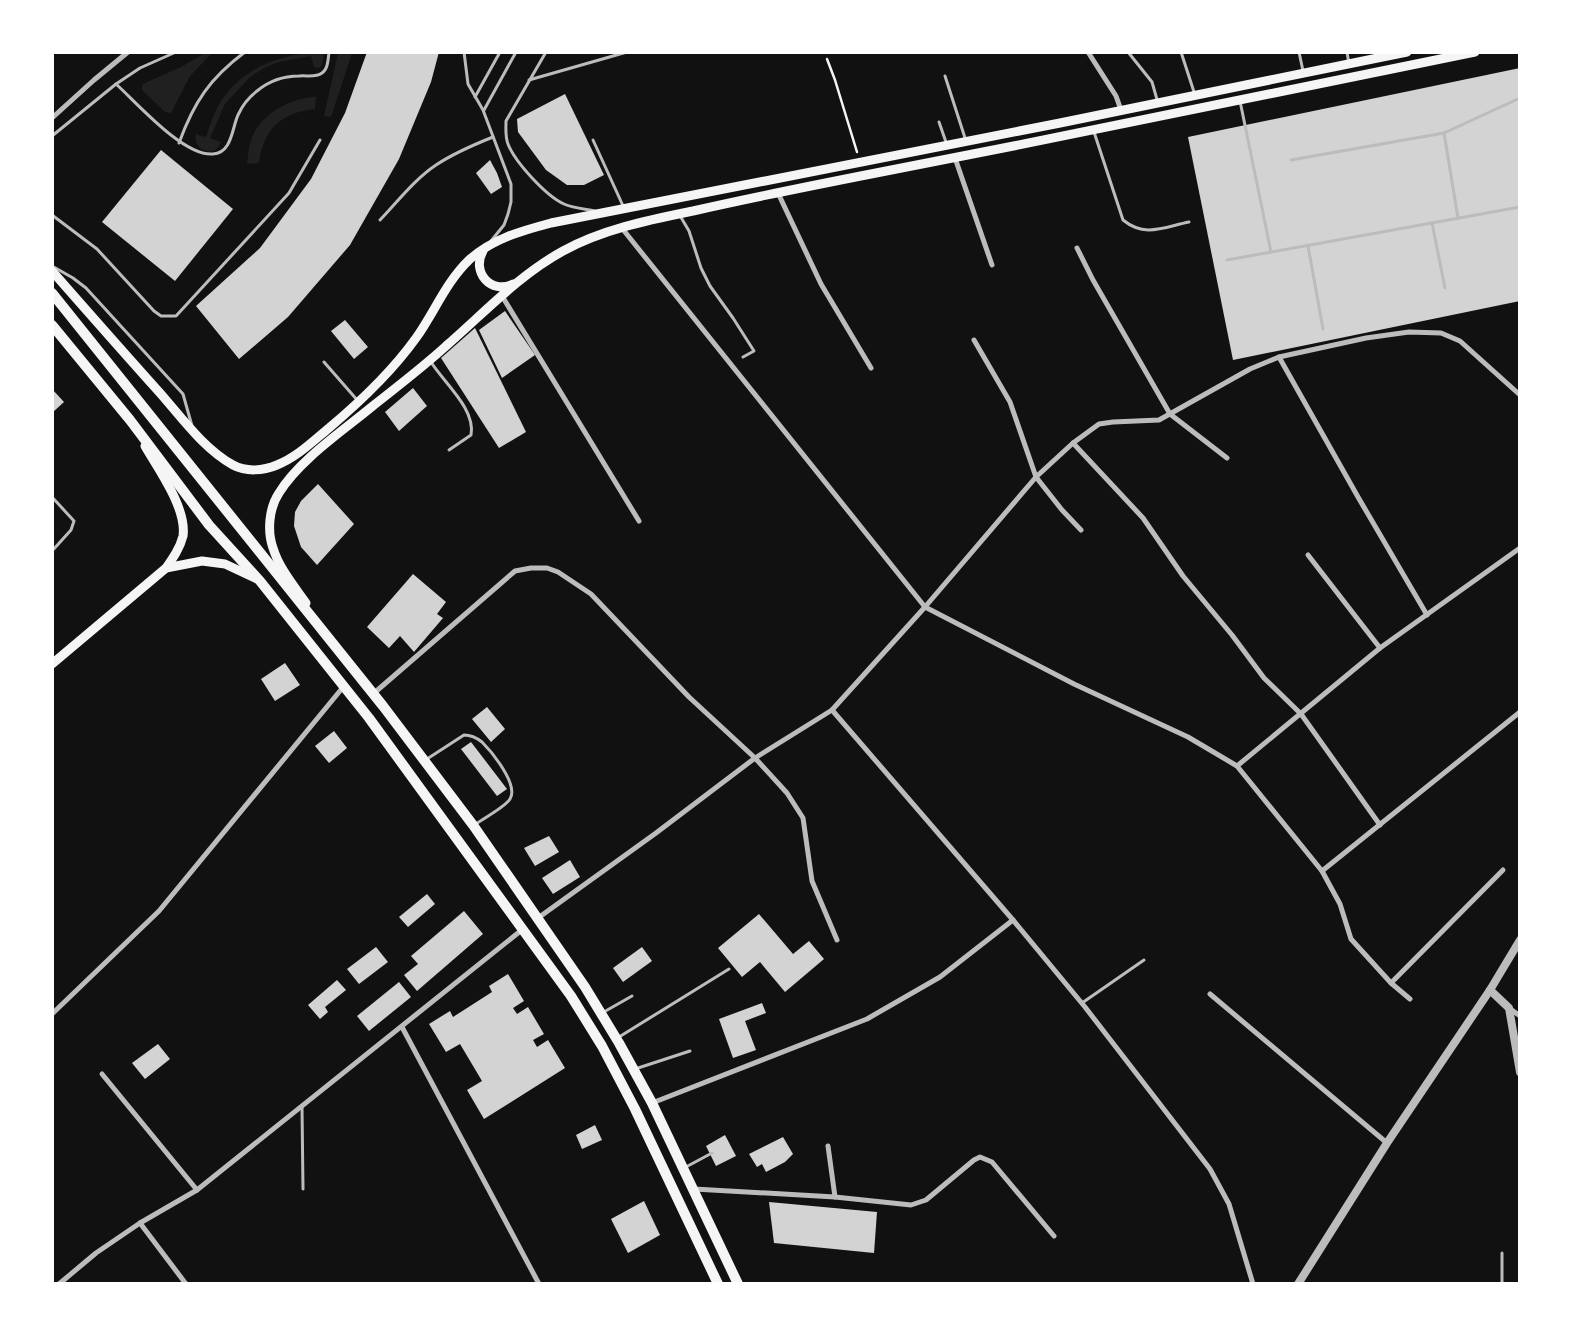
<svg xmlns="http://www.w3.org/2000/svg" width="1572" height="1336" viewBox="0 0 1572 1336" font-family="Cabin,sans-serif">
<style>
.green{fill:#202020}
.building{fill:#d3d3d3}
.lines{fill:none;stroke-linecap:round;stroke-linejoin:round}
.path{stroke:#f5f5f5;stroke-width:2.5}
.service{stroke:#bcbcbc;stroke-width:3}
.minor{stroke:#bcbcbc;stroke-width:5}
.tertiary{stroke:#bcbcbc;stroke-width:8}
.secondary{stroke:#f5f5f5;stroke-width:9}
.primary{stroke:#f5f5f5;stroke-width:10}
</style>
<rect width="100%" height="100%" fill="#111"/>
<g class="green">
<path d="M205 53H212L190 76 171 113 165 112 142 90V85L145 83 181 67Z"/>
<path d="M309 53H324L322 65 319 68 314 67 311 56 279 62 264 68 249 78 225 104 210 138 221 142C215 159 192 151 196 134L206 137C210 125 214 112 221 101 242 70 273 57 309 53Z"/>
<path d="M338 53H352L331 117 324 116Z"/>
<path d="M316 97 315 109C280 113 264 129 259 163L247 164C248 155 249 145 252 137 263 112 291 98 316 97Z"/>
</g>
<g class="building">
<path d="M367 52H439L431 82 399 159 350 245 288 317 239 359 196 306 260 248 311 179 345 113Z"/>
<path d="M1520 68V301L1233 360 1188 137Z"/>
<path d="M565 94 604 175 584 185H567L546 170 518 132 517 119Z"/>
<path d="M161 150 233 209 175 281 102 222Z"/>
<path d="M490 160 497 173 502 187 491 194 476 173Z"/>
<path d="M505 311 535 355 502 378 479 330Z"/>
<path d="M345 320 368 347 354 359 331 331Z"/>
<path d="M475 328 526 432 499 448 441 358Z"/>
<path d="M413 388 427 406 399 431 385 412Z"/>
<path d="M52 389 64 402 52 413Z"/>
<path d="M318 484 354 524 317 565 301 547 294 526 295 512 301 501Z"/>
<path d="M413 574 446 602 437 614 443 618 414 652 400 636 389 648 367 627Z"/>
<path d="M285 663 300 685 275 701 261 679Z"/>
<path d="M487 707 505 729 491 742 472 719Z"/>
<path d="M334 731 347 748 329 763 315 746Z"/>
<path d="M471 742 507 789 497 796 461 749Z"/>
<path d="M549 836 559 852 535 866 524 848Z"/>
<path d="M570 860 580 877 553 894 542 878Z"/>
<path d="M427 894 435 904 408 927 399 917Z"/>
<path d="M464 911 483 934 417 991 404 975 418 964 411 956Z"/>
<path d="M759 914 793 954 809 941 824 959 785 992 760 962 742 977 718 948Z"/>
<path d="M376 947 388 962 359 984 347 969Z"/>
<path d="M642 947 652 961 623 982 613 968Z"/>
<path d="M508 974 524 1001 513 1008 517 1014 528 1007 544 1034 533 1040 537 1047 548 1040 565 1068 484 1119 467 1090 482 1081 460 1044 446 1052 429 1024 450 1011 453 1017 492 992 489 986Z"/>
<path d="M337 980 346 990 325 1007 328 1012 320 1019 308 1005Z"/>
<path d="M399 982 411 997 369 1031 357 1016Z"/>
<path d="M762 1003 766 1013 745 1021 756 1050 733 1058 719 1019Z"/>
<path d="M158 1044 170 1059 145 1079 132 1063Z"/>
<path d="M595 1125 602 1140 582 1149 576 1135Z"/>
<path d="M725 1135 736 1156 716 1166 706 1146Z"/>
<path d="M783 1137 793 1154 785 1162 766 1172 762 1164 757 1167 749 1154Z"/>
<path d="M644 1201 660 1235 628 1253 611 1219Z"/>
<path d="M769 1202 877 1212 874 1253 774 1243Z"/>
</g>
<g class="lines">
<path class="path" d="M827 59 835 80 857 152"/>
<g class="service">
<path d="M464 52 468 84 483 110 511 184V202L508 214 504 225 491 241"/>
<path d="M546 52 506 121C506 129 505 136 508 144 515 162 546 196 564 204 573 208 585 209 595 211"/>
<path d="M1128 52 1152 82 1158 103"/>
<path d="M1181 52 1195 95"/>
<path d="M1299 52 1303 71"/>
<path d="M1347 52 1349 64"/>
<path d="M945 76 966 141"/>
<path d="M529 80 627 52"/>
<path d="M116 84C137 103 184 157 213 154 232 153 232 128 238 115 242 106 249 97 257 91 269 81 284 76 299 76 307 75 315 78 322 73 328 69 328 60 329 52"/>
<path d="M475 97 500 52"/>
<path d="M1240 101 1271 252"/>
<path d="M484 110 516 52"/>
<path d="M939 122 947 145"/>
<path d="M1094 132 1123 220C1145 238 1164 227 1189 222"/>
<path d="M1444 133 1520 98"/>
<path d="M52 136 116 84 140 68 176 52"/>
<path d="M593 140 624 208"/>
<path d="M179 143C194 102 210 78 245 52"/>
<path d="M1291 160 1444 133 1458 218"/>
<path d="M679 214 689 231 701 268 710 286 733 318 754 351 743 357"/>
<path d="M52 215 97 249 154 311 161 316H176L289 193 320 140"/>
<path d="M380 220C398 201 415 179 436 165 454 153 473 145 493 137"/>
<path d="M1432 223 1445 288"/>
<path d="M1308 246 1323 329"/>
<path d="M1227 260 1520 207"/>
<path d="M52 266 73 278 86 288 183 394 192 426"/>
<path d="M324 362 358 401"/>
<path d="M431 362C444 383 476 409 471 435L449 450"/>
<path d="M52 497 74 521 71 530 52 551"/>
<path d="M427 759 464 735C471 735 477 738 482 742 492 752 519 785 510 799 505 807 484 818 476 824"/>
<path d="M1082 1003 1144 960"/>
<path d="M602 1013 632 996"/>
<path d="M619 1037 729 969"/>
<path d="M635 1069 690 1051"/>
<path d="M302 1107 303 1189"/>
<path d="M684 1168 712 1153"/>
<path d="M1502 1253V1284"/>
<path d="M796 1284H799"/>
</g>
<g class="minor">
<path d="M1088 52 1116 96 1121 110"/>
<path d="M52 118 94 80 128 52"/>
<path d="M955 158 992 265"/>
<path d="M778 193 821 284 871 368"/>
<path d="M621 227 925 607 1074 684 1188 737 1237 766 1322 871 1340 904 1351 939 1391 983 1410 999"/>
<path d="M1077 248 1093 280 1170 414 1227 458"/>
<path d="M502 296 639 521"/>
<path d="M974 340 1010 402 1036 477 1062 510 1081 530"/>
<path d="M1279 357 1358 497 1427 615"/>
<path d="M1073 443 1143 518 1183 576 1232 635 1264 678 1301 714 1380 825"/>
<path d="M1308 555 1380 648"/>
<path d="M373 694 515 571 531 568H547L558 572 591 594 689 697 755 758 787 793 803 818 812 881 837 940"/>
<path d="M832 710 1013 920 1085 1007 1210 1169 1229 1204 1253 1284"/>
<path d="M1237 766 1380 648 1520 548"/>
<path d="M1322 871 1520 712"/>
<path d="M538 918 656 833 755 758 832 710 925 607 1036 477 1073 443 1099 424 1113 422 1159 420 1250 369 1279 357 1366 338 1409 332 1441 333 1460 341 1520 395"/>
<path d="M1391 983 1503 870"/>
<path d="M1210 994 1387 1143"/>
<path d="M1509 1008 1520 1016"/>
<path d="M52 1014 159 911 344 686"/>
<path d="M402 1027 539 1284"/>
<path d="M102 1074 197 1190"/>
<path d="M652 1103 867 1019 940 977 1013 920"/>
<path d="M828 1146 835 1197"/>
<path d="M694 1189 835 1197 911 1205 926 1200 974 1160 980 1157 992 1162 1054 1236"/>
<path d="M140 1223 186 1284"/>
<path d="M59 1284 96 1253 140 1223 197 1190 523 929"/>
</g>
<g class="tertiary">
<path d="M1490 990 1509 1008 1520 1072"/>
<path d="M1298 1284 1387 1143 1490 990 1520 940"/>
</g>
<g class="secondary">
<path d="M483 251C471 272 491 295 513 284"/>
<path d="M52 271C88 312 124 353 160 393 182 418 204 449 233 465 246 472 263 471 277 465 297 457 312 442 329 428 361 401 391 373 416 338 434 313 446 282 469 260 492 239 521 231 551 223L1060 123 1407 52"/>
<path d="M166 568 202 561 225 564 257 579"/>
<path d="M306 603C294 586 279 568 273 548 267 531 269 508 279 493 299 460 344 430 374 405 398 386 423 367 446 346 484 313 519 275 563 251 603 229 649 220 693 211 754 197 815 185 876 173 1076 134 1276 94 1475 52"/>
<path d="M52 664 166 568C173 558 180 548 183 536 187 508 158 469 145 446"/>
</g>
<g class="primary">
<path d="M52 293 383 706 473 825 585 987 619 1043 652 1103 738 1284"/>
<path d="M52 325 130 420 209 525 260 581 369 718 571 996 602 1046 635 1109 718 1284"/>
</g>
</g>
<rect width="1572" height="1336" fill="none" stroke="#ffffff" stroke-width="108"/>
</svg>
